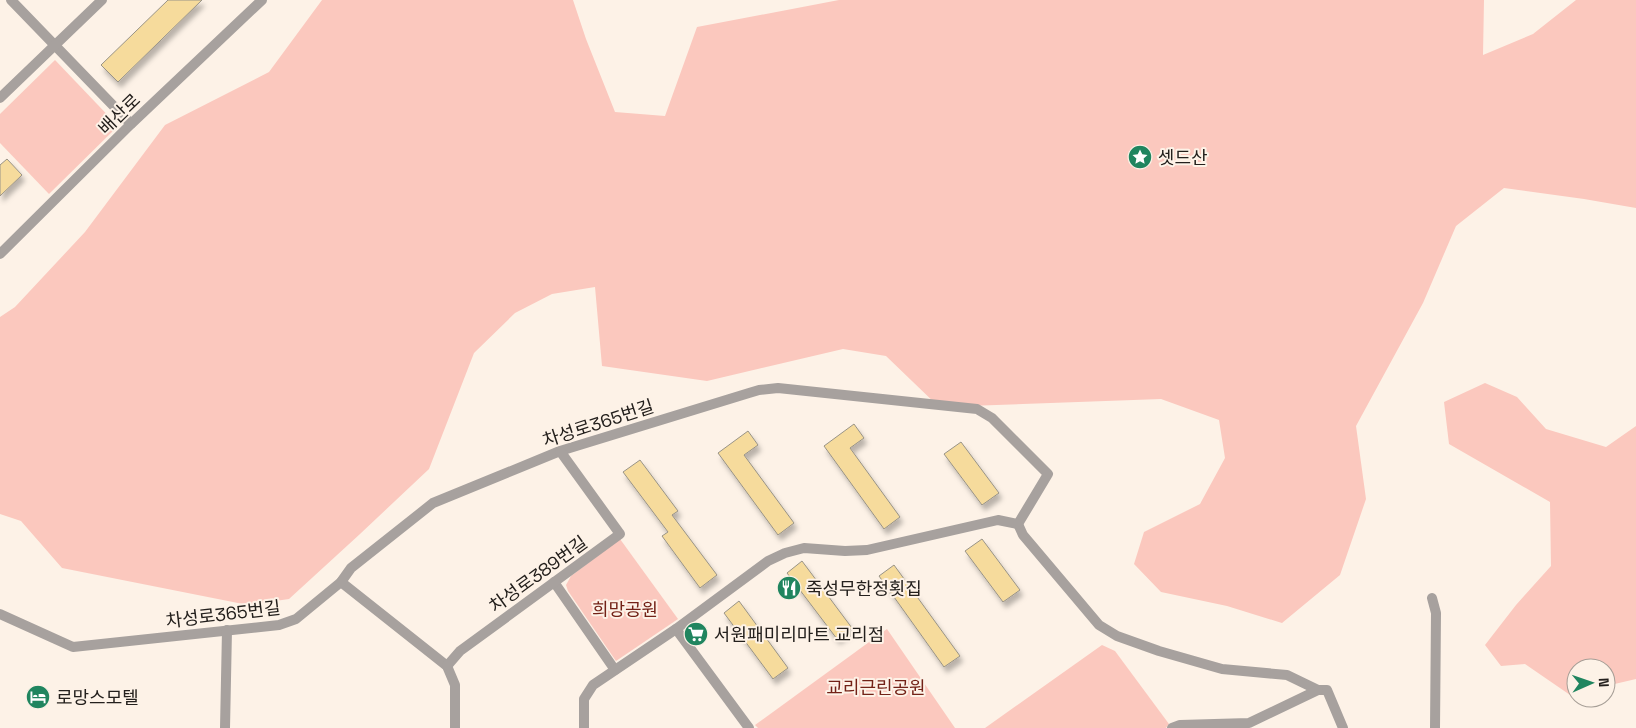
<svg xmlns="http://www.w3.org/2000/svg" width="1636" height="728" viewBox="0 0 1636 728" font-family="'Space Grotesk','Noto Sans KR',sans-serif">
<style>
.green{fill:#fbc8be}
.building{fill:#f6db9c;stroke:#989387;filter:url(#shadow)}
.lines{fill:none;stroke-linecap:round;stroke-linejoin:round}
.street{stroke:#a7a19e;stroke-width:10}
.labels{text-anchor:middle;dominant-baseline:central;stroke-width:4;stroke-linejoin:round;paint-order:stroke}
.street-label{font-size:18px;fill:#24201d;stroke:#fdf2e7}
.poi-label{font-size:18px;fill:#24201d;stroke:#fdf2e7;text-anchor:start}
.park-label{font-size:18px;fill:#732217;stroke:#fdf2e7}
</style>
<defs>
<filter id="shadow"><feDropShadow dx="3" dy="5.5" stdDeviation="2.5" flood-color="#0004"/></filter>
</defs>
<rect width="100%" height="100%" fill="#fdf2e7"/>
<g class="green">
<path d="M322 0H573L586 39 615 112 665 116 697 27 839 0H1484L1483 55 1533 34 1576 0H1636V208L1584 199 1504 188 1456 226 1423 303 1356 426 1366 499 1340 575 1282 623 1227 606 1161 592 1134 564 1144 532 1200 504 1225 458 1219 420 1161 399 939 407 886 356 843 349 707 381 602 366 595 287 552 294 515 313 474 353 429 469 360 534 289 599 248 605 62 568 21 521 0 514V317L15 307 85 232 165 125 269 72Z"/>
<path d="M55 60 118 126 49 194 0 143V114Z"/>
<path d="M1485 383 1517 397 1546 429 1606 447 1636 426V679L1606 686V668H1576V696L1573 697 1525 664 1501 666 1485 645 1516 605 1551 566 1550 502 1449 444 1444 402Z"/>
<path d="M620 539 678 619 616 661 568 591 566 585 571 576Z"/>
<path d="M887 629 955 728H758L755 725Z"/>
<path d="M1102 645 1115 651 1169 724 1166 728H985Z"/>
</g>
<g class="building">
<path d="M168 0H202L118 82 101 65Z"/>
<path d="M7 159 22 175 0 196V165Z"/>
<path d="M854 424 864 438 850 448 900 517 884 529 824 446Z"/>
<path d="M748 431 758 445 744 455 794 523 778 535 718 453Z"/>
<path d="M961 442 999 493 982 505 944 454Z"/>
<path d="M640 460 678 511 672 515 717 575 700 588 662 536 668 532 623 472Z"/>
<path d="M982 539 1020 590 1003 602 965 551Z"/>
<path d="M802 561 852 628 837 639 787 573Z"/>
<path d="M894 565 960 656 944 667 879 576Z"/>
<path d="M739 601 788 668 773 679 724 613Z"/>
</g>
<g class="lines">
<g class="street">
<path d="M11 0 131 124"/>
<path d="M0 98 102 0"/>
<path d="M0 254 131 124 262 0"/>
<path d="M1018 524 1023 535 1099 625 1117 636 1159 651 1222 669 1287 675 1318 690H1327L1343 728"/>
<path d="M341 582 447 666 455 685V728"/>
<path d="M554 582 615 670"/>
<path d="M1432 598 1436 613 1435 728"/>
<path d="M0 614 73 647 279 625 296 619 341 582 351 568 433 503 560 451 749 393 759 390 778 388 977 409 992 418 1048 474 1018 524"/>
<path d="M676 629 749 728"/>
<path d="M447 666 460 651 620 534 560 451"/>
<path d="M225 728 227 630"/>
<path d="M584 728V699L593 685 676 629 768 561 785 553 804 548 845 551 867 550 998 520 1018 524"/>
<path d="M1172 728 1180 725 1249 723 1318 690"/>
</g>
</g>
<defs>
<g id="sight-disc" transform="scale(1.25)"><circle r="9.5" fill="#20855f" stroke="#fdf2e7"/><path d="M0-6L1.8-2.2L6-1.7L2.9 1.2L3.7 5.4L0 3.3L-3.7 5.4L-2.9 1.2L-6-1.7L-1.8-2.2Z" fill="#fff"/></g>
<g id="restaurant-disc" transform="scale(1.25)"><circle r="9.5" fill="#20855f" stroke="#fdf2e7"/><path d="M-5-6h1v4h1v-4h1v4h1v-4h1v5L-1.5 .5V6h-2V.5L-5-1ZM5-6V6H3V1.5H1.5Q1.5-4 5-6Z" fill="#fff"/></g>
<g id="supermarket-disc" transform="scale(1.25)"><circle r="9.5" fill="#20855f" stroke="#fdf2e7"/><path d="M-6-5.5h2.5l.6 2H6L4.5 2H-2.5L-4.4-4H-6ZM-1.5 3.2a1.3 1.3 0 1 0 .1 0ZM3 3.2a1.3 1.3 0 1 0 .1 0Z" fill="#fff"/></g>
<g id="hotel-disc" transform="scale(1.25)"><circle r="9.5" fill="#20855f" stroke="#fdf2e7"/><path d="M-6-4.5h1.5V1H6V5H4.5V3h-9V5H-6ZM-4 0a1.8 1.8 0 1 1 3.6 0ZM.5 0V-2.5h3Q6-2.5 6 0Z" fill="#fff"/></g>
</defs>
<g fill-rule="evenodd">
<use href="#sight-disc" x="1140" y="157"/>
<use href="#restaurant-disc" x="789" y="588"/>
<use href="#supermarket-disc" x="696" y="634"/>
<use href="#hotel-disc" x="38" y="697"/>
</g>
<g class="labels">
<g class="street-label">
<text transform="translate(119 114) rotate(-44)">배산로</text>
<text transform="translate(598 423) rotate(-18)">차성로365번길</text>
<text transform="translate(538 574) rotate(-36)">차성로389번길</text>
<text transform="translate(223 614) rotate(-7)">차성로365번길</text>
</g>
<g class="poi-label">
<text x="1158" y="157">셋드산</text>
<text x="806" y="588">죽성무한정횟집</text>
<text x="714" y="634">서원패미리마트 교리점</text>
<text x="56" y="697">로망스모텔</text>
</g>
<g class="park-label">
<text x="625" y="609">희망공원</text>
<text x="876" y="687">교리근린공원</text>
</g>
</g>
<g transform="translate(1591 683) rotate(88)"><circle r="24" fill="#fdf2e7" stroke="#a69e96"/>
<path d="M0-4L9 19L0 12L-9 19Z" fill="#20855f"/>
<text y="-8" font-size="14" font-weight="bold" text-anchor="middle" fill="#24201d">N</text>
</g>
</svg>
